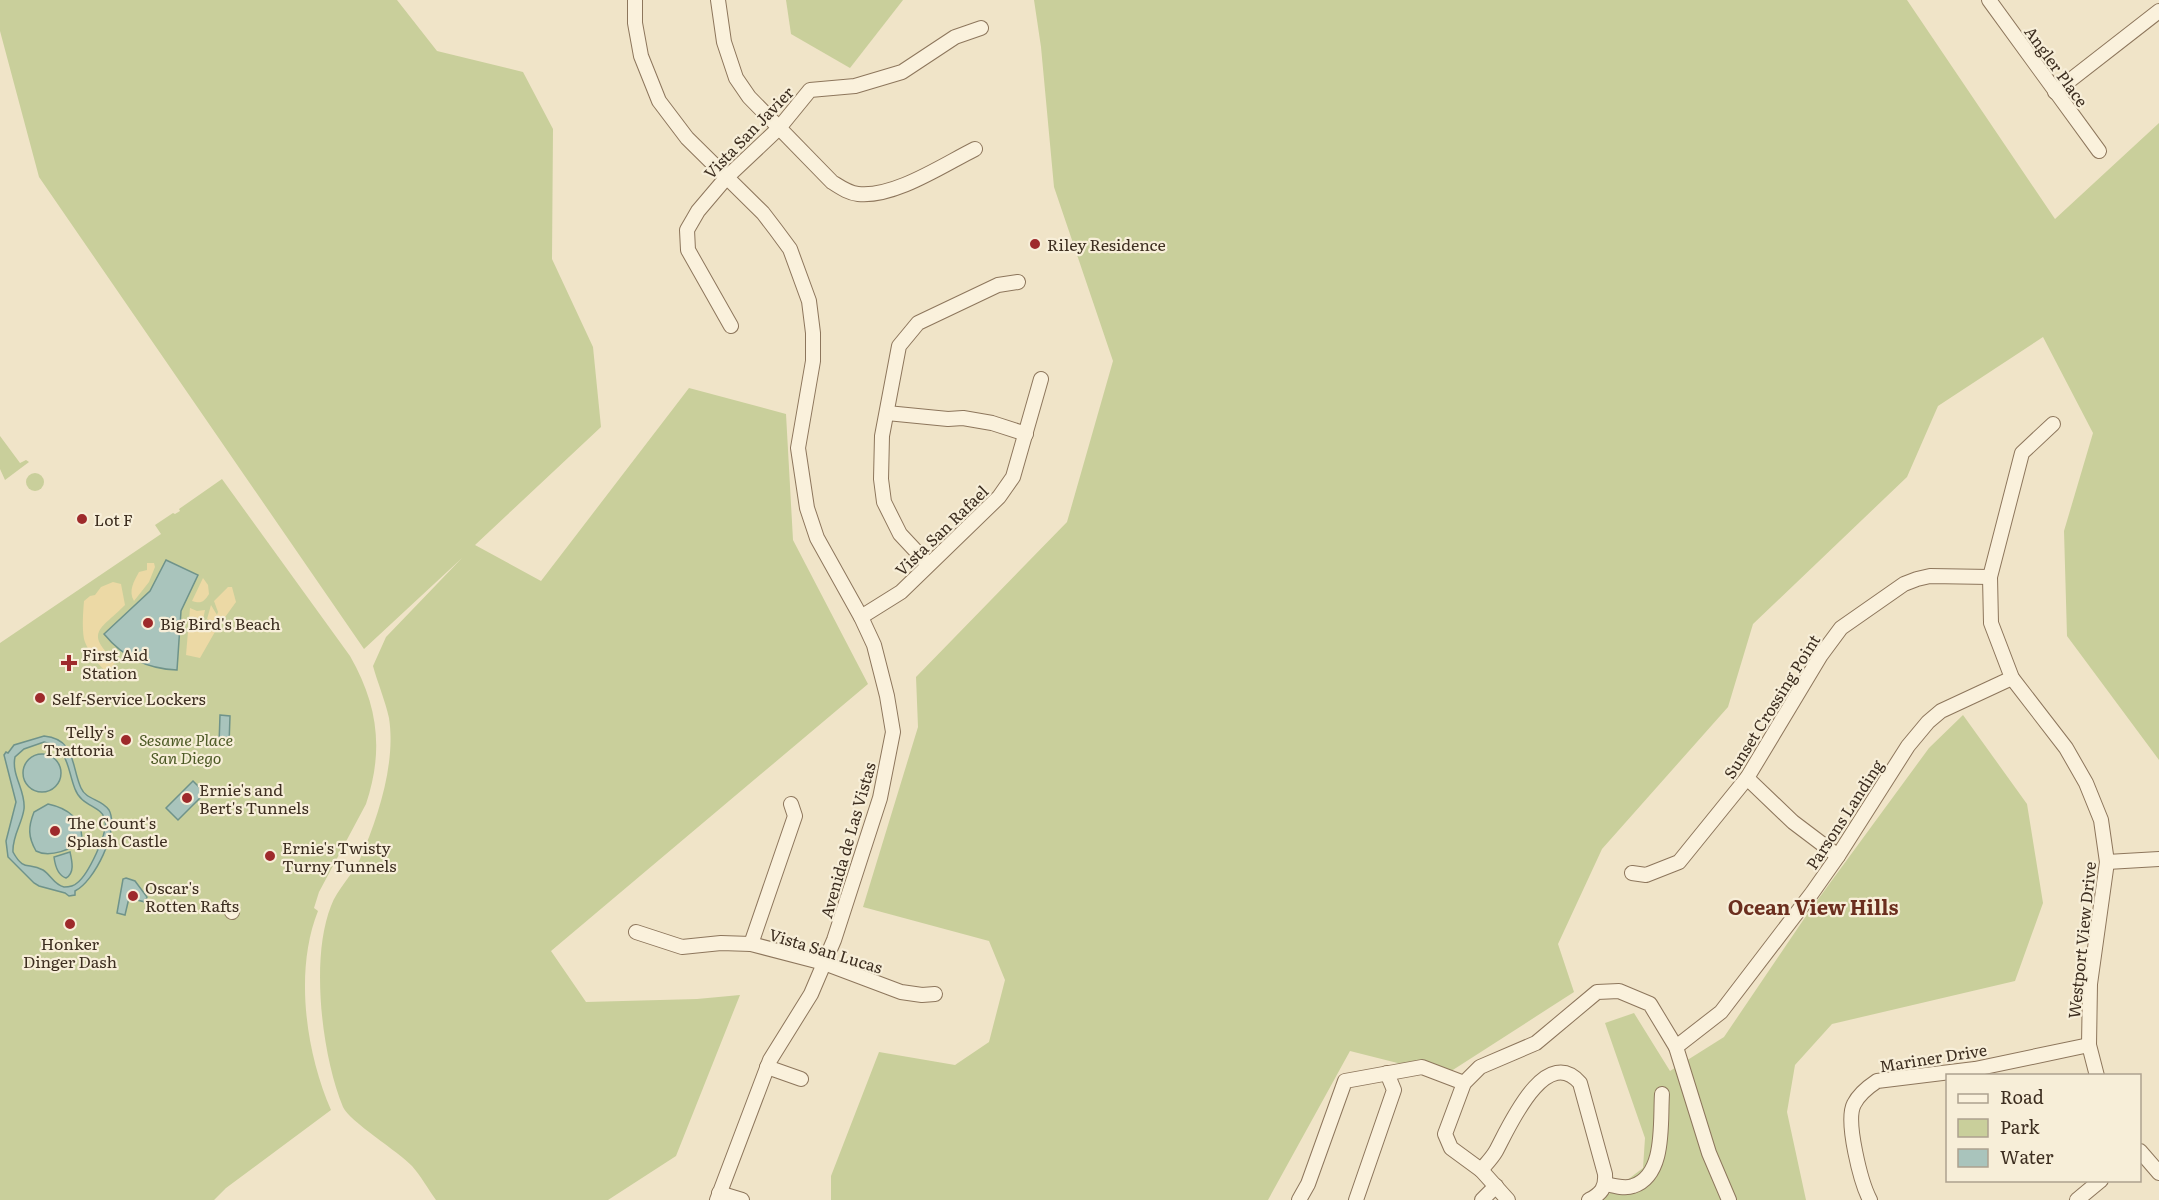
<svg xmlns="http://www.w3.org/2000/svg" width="2159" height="1200" viewBox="0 0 2159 1200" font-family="Literata,serif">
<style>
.green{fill:#c9cf9b}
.sand{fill:#ecd9a5}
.water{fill:#a9c4bc;stroke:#6f938a;stroke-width:1.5;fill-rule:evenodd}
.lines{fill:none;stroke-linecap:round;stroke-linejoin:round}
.minor-casing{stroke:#8d765c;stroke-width:16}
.minor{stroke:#faf1dc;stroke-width:14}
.poi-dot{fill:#9e2a2b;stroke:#f7eed8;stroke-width:2}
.labels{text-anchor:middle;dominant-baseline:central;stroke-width:4.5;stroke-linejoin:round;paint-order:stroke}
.street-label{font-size:16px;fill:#3d2e20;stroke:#f7eed8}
.poi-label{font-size:16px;fill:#3d2e20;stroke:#f7eed8;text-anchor:start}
.park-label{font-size:16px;font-style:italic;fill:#4d5a26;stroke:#f7eed8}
.quarter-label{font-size:20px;font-weight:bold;fill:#6b2e1e;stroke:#f7eed8}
</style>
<rect width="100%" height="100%" fill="#f0e4c8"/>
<g class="green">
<path d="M0 0H397L437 51 523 72 553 129 552 259 593 347 601 427 475 545 541 581 689 388 786 414 793 540 868 684 551 951 586 1002 697 999 740 995 676 1156 608 1200H436C428 1189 421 1176 412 1166 399 1152 349 1121 343 1107 322 1056 310 959 331 906 337 889 352 876 360 859 378 818 396 763 389 718 385 700 378 684 373 666L386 637 462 558 364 649 39 177 0 31Z"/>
<path d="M786 0H903L850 68 791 34Z"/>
<path d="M1034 0H1907L2055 219 2159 123V760L2067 636 2064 531 2093 433 2043 337 1938 406 1907 477 1753 624 1728 707 1602 849 1558 944 1574 992 1445 1075 1350 1051 1268 1200H831V1176L879 1052 955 1065 989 1042 1005 980 989 941 863 907 918 727 916 677 1067 522 1113 361 1054 187 1041 47Z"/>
<path d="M0 436 20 463 26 460 29 462 5 480 0 469Z"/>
<circle cx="35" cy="482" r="9"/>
<path d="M222 479 350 656C378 705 384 750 366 804L319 892 314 908 318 911C294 971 306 1053 331 1110L226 1188 214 1200H0V643L161 534 155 525 173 513 175 514 180 511 179 509Z"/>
<path d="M1963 715 2027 804 2043 903 2015 981 1832 1024 1795 1065 1787 1112 1806 1200H1601L1643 1168 1645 1138 1605 1023 1634 1013 1670 1071 1724 1037 1808 913 1929 748Z"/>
</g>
<g class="sand">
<path d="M147 563H154L155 567 149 582 134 601C128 591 134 581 139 572L147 570Z"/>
<path d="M203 578 208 585 209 594C204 602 201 604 192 601Z"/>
<path d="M113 582 121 584 125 605C103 628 82 632 116 661L108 673C100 668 86 648 84 639 82 627 83 613 84 601L90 596 95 595 101 587Z"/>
<path d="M228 587H232L236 602 218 627 207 619 211 605 217 615 218 612 214 601Z"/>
<path d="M190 608 197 611 205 610 202 625 216 630 200 658 186 655Z"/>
</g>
<g class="water">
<path d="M166 560 198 575 181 611 177 670C147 669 123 657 104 634L150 591Z"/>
<path d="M220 715 230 716 229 745H219Z"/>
<path d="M44 736C76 739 71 766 81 788 86 800 102 799 109 810 120 830 94 882 75 891V895L69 896 65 893 39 886 34 883 8 857 6 841 16 802 4 755 6 752 8 753 14 745ZM44 742C69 747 67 769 75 789 82 808 103 805 105 821 108 833 88 875 77 883 74 886 69 887 64 887 54 885 51 875 43 870 28 862 24 872 13 852 12 836 22 824 24 809 26 791 11 775 15 757L24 749Z"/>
<circle cx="42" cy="773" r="19"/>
<path d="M193 781 205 793 178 820 166 808Z"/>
<path d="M48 804C67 808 81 817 82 838 74 850 49 858 36 851 28 837 28 827 34 812Z"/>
<path d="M70 852C72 861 75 873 66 878 57 875 55 865 54 857Z"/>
<path d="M126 878 135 881 147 897 145 902 129 898 125 915 117 913 123 879Z"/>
</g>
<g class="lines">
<g class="minor-casing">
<g id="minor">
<path d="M635 0V23L641 56 659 101 687 138 763 213 776 230 790 249 809 301 813 333V361L798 448 807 508 817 538 861 617 874 645 887 696 893 732 880 798 834 940 811 994 770 1060 717 1200"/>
<path d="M718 0 724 42 736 78 749 97 832 182C840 187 848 193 858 194 894 198 943 165 975 149"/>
<path d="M1989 0 2099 151"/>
<path d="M2055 92 2159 11"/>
<path d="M731 326 688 250 687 230 698 211 726 178 779 128 810 90 855 86 902 72 955 37 981 28"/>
<path d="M887 413 948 419 963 418 992 423 1026 434"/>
<path d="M2053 424 2022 453 1990 577 1991 623 2012 678 2066 748 2086 783 2101 820 2107 862 2090 984 2089 1045 2097 1076"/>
<path d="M928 564 900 534 884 502 881 479 882 436 899 346 918 323 998 285 1018 282"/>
<path d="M861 617 901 592 999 497 1013 477 1041 379"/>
<path d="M1747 778 1793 822 1838 856"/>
<path d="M2107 862 2159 859"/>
<path d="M1632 873 1646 875 1679 862 1747 778 1821 655 1841 628 1904 584 1917 579 1930 576 1990 577"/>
<path d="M231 910 232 912"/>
<path d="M636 932 682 947 721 943 751 944 824 963 901 992 922 995 935 994"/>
<path d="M751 944 795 816 791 804"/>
<path d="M1676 1047 1721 1012 1812 893 1838 856 1908 746 1928 722 1941 711 2012 678"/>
<path d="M767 1067 801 1079"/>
<path d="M2140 1151 2159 1173"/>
<path d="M1481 1170C1486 1164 1492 1158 1496 1151 1508 1129 1545 1043 1580 1083L1605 1174C1606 1188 1601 1194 1589 1200"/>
<path d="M1606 1184C1614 1186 1625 1189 1633 1186 1666 1175 1660 1123 1662 1094"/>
<path d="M719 1193 742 1200"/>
<path d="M1299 1200 1308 1184 1345 1081 1422 1067 1464 1083"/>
<path d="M1356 1200 1394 1090 1387 1073"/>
<path d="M1482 1200 1496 1186"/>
<path d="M1508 1200 1481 1170 1451 1148 1445 1134 1464 1083 1480 1067 1536 1043 1597 992 1619 991 1650 1004 1676 1047 1709 1153 1729 1200"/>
<path d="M1870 1200C1861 1183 1845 1121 1854 1104 1859 1094 1868 1087 1877 1081L1975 1069 2089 1045"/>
<path d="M2077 1200 2101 1180"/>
</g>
</g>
<use href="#minor" class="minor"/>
</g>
<g class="poi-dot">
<circle cx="1035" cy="244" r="6"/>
<circle cx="82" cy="519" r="6"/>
<circle cx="148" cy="623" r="6"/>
<path d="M66 654h6v6h6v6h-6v6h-6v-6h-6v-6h6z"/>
<circle cx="40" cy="698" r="6"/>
<circle cx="126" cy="740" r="6"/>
<circle cx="187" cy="798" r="6"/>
<circle cx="55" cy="831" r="6"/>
<circle cx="270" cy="856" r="6"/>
<circle cx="133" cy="896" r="6"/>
<circle cx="70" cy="924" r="6"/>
</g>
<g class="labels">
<g class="street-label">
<text transform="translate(2057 66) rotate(54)">Angler Place</text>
<text transform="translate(748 132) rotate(-46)">Vista San Javier</text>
<text transform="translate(941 530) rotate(-44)">Vista San Rafael</text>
<text transform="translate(1771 706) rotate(-58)">Sunset Crossing Point</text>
<text transform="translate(1844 814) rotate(-57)">Parsons Landing</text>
<text transform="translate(847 840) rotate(-74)">Avenida de Las Vistas</text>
<text transform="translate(2081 940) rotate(-84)">Westport View Drive</text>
<text transform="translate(826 950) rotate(17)">Vista San Lucas</text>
<text transform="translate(1933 1057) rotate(-9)">Mariner Drive</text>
</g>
<g class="poi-label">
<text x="1047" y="244">Riley Residence</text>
<text x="94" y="519">Lot F</text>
<text x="160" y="623">Big Bird's Beach</text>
<text x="82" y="654">First Aid<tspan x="82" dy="18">Station</tspan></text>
<text x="52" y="698">Self-Service Lockers</text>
<text x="114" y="731" text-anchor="end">Telly's<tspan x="114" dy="18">Trattoria</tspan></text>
<text x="199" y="789">Ernie's and<tspan x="199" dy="18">Bert's Tunnels</tspan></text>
<text x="67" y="822">The Count's<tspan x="67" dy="18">Splash Castle</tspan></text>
<text x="282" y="847">Ernie's Twisty<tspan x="282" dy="18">Turny Tunnels</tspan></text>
<text x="145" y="887">Oscar's<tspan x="145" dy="18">Rotten Rafts</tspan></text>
<text x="70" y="943" text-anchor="middle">Honker<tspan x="70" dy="18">Dinger Dash</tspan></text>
</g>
<g class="park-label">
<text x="186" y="739">Sesame Place<tspan x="186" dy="18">San Diego</tspan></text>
</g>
<g class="quarter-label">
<text x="1813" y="906">Ocean View Hills</text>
</g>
</g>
<rect x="1946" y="1074" width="195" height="108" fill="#f7eed8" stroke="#ada18e" stroke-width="1.5"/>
<rect x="1958" y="1094" width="30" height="9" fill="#faf1dc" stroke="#ada18e" stroke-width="1.5"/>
<text x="2000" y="1104" font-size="18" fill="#3d2e20">Road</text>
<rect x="1958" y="1119" width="30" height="18" fill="#c9cf9b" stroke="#ada18e" stroke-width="1.5"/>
<text x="2000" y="1134" font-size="18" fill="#3d2e20">Park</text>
<rect x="1958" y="1149" width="30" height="18" fill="#a9c4bc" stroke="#ada18e" stroke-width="1.5"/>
<text x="2000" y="1164" font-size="18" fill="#3d2e20">Water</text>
</svg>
